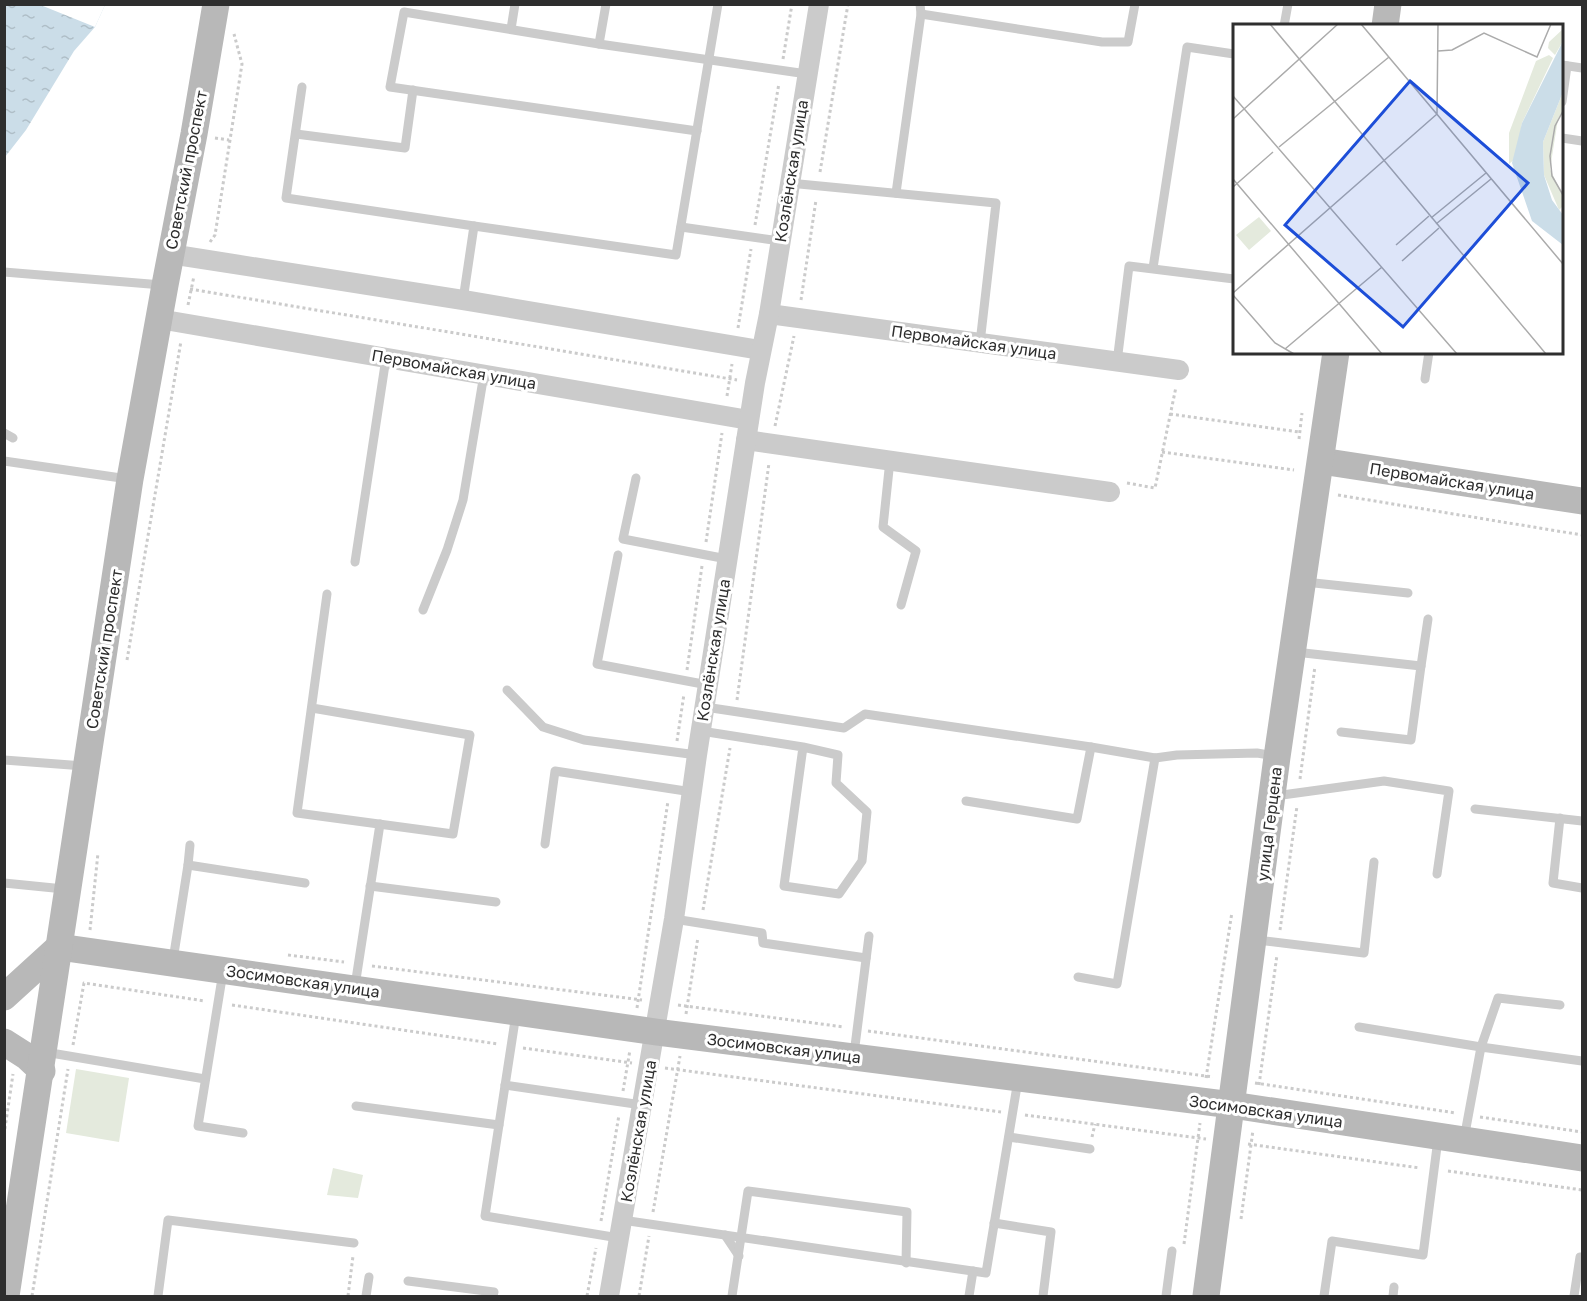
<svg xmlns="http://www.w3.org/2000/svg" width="1587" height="1301" viewBox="0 0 1587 1301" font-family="'Golos Text',sans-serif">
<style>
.green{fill:#e4eadd}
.water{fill:url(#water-ripples)}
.pier{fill:#fff}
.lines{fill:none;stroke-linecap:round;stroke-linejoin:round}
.path{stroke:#cbcbcb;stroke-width:3;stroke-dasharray:3 3;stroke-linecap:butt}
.lane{stroke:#cbcbcb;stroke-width:9}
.street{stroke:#cbcbcb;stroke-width:20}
.secondary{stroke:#b8b8b8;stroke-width:27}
.labels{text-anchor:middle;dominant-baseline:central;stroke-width:6;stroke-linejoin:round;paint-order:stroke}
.street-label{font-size:16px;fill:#2e2e2e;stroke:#fff}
.inset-road{fill:none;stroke:#ababab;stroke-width:1.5}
.view{fill:#1d4ed8;fill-opacity:0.15;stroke:#1d4ed8;stroke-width:3}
.inset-edge{fill:none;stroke:#2e2e2e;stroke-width:3}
</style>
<defs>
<pattern id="water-ripples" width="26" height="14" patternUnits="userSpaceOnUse" patternTransform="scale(1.5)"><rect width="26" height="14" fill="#cbdde8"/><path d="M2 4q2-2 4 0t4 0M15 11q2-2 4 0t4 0" fill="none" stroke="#afbec7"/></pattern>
</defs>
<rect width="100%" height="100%" fill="#fff"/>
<g class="green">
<path d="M76 1069 129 1078 119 1142 66 1133Z"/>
<path d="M333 1168 363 1175 358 1198 327 1195Z"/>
</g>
<path class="water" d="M5 5H105L95 27 74 51 26 130 5 157Z"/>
<path class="pier" d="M44 5V4L105 5 95 27 43 6Z"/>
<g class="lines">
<g class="path">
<path d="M783 59 792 4"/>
<path d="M215 138 229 140"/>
<path d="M820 172 848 4"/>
<path d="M755 225 779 83"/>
<path d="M210 242 215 235 242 64 234 34"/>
<path d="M190 289 737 380"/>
<path d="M801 300 816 200"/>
<path d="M188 305 194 276"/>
<path d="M738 328 751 249"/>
<path d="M727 396 732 364"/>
<path d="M1170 414 1299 432"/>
<path d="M775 426 794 336"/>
<path d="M1299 439 1302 413"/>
<path d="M1162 452 1294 470"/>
<path d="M1127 483 1155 488 1176 387"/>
<path d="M1338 495 1582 535"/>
<path d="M706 542 722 433"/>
<path d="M127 660 181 341"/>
<path d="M687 670 702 566"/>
<path d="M737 700 769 463"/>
<path d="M677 741 684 694"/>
<path d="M1300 779 1315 666"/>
<path d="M703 910 730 748"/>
<path d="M90 930 98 853"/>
<path d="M1280 930 1297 806"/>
<path d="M288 955 344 962"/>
<path d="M372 966 642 1000"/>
<path d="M232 1005 498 1044"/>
<path d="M678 1005 844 1027"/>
<path d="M637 1008 668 801"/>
<path d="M686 1014 698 937"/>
<path d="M868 1031 1213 1077"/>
<path d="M73 1045 84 983 205 1001"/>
<path d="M523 1048 632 1063"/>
<path d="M665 1068 1001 1112"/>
<path d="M1206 1078 1232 912"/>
<path d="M1255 1083 1456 1113"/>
<path d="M1259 1085 1277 955"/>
<path d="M623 1091 630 1050"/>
<path d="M1025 1115 1206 1139"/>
<path d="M1480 1117 1582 1132"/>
<path d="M4 1135 13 1074"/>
<path d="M1092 1137 1095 1124"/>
<path d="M1248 1144 1420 1168"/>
<path d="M1448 1171 1582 1190"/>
<path d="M653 1212 680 1056"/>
<path d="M1241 1219 1253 1130"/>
<path d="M601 1221 619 1115"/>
<path d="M1184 1244 1200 1123"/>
<path d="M32 1296 68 1069"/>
<path d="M348 1296 353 1256"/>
<path d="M587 1296 596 1248"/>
<path d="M639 1296 649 1236"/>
</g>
<g class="lane">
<path d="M921 14 1102 42H1128L1135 4"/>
<path d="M1284 26 1288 4"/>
<path d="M511 29 515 4"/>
<path d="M599 44 606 4"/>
<path d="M1562 65 1582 68"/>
<path d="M302 87 286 198 474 226 463 300"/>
<path d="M1562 102 1567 66"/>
<path d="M697 131 390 87 404 12 599 44 807 74"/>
<path d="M296 134 405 148 413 90"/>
<path d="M1562 138 1582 141"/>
<path d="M789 183 996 203 980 343"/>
<path d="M896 193 921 14 920 4"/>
<path d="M474 226 676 255 718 4"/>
<path d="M681 227 780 241"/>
<path d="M1153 268 1187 47 1234 54"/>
<path d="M4 272 162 285"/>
<path d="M1117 362 1129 266 1234 279"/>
<path d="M1425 379 1429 352"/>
<path d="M4 433 13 438"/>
<path d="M890 460 883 527 916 551 901 605"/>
<path d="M4 461 128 479"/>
<path d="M636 478 623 539 727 559"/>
<path d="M618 555 597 664 708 685"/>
<path d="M355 562 386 358"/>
<path d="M1305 582 1408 593"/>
<path d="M423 610 447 550 463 500 484 374"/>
<path d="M1295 652 1421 666 1411 740 1341 732"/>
<path d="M1421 666 1428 619"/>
<path d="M507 690 543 727 584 740 697 755"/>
<path d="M705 707 844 728 865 714 1091 747 1155 758 1177 755 1257 753 1275 756"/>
<path d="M312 708 470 735 453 834 297 813 327 594"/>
<path d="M701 731 803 747 784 886 839 894 862 861 867 812 836 783 838 755 803 747"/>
<path d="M4 760 84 766"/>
<path d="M1275 796 1384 781 1449 791 1437 874"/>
<path d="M966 801 1077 819 1091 747"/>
<path d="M1475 809 1582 821"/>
<path d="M1560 818 1553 883 1582 888"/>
<path d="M545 844 555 771 692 792"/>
<path d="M188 865 190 845"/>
<path d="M4 883 64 889"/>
<path d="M370 886 496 902"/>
<path d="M674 919 762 933 763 943 866 958"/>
<path d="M1257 940 1364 953 1374 862"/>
<path d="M173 960 188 865 305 883"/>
<path d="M223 972 198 1126 243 1133"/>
<path d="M1078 977 1117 984 1155 758"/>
<path d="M355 986 380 824"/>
<path d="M516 1014 485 1216 619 1238"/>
<path d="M1359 1027 1481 1047 1498 998 1560 1005"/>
<path d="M45 1052 205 1079"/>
<path d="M854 1054 869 936"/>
<path d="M505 1085 642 1105"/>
<path d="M356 1106 499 1125"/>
<path d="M1009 1137 1090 1149"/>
<path d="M1464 1139 1481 1047 1582 1061"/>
<path d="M622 1220 986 1273 1018 1080"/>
<path d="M994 1223 1051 1232 1043 1296"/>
<path d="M725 1235 739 1256"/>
<path d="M408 1281 494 1292 493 1296"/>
<path d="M158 1296 168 1220 354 1243"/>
<path d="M366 1296 369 1277"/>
<path d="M732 1296 748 1191 907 1212 906 1263"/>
<path d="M969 1296 973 1271"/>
<path d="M1166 1296 1172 1251"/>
<path d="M1324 1296 1332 1241 1423 1255 1438 1139"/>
<path d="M1393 1296 1394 1287"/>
<path d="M1574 1296 1580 1257"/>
</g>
<g class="street">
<path d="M170 254 463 300 760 350"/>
<path d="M769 314 1179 370"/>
<path d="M159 319 749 420"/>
<path d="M746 440 1110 492"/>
<path d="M609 1296 674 919 697 755 755 383 769 314 819 4"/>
</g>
<g class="secondary">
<path d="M1385 26 1388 4"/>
<path d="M1321 461 1582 501"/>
<path d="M59 947 656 1032 1232 1105 1582 1158"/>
<path d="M4 997 59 947"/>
<path d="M4 1042 26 1056 42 1071"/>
<path d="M6 1296 130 479 165 285 194 134 216 4"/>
<path d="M1206 1296 1277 757 1336 352"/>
</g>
</g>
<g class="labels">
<g class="street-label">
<text transform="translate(186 170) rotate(-79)">Советский проспект</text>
<text transform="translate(791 171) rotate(-81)">Козлёнская улица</text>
<text transform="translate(974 342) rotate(8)">Первомайская улица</text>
<text transform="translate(454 369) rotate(10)">Первомайская улица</text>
<text transform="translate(1452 481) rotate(9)">Первомайская улица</text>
<text transform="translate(104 649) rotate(-81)">Советский проспект</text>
<text transform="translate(713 650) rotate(-81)">Козлёнская улица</text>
<text transform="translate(1269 824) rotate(-83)">улица Герцена</text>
<text transform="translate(303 981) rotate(8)">Зосимовская улица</text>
<text transform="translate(784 1048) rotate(7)">Зосимовская улица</text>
<text transform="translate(1266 1111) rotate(8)">Зосимовская улица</text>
<text transform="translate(638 1131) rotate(-80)">Козлёнская улица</text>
</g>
</g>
<g transform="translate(1233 24)">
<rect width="330" height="330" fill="#fff"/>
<path d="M330 5V17L322 31 315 24 316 18ZM316 31 320 34 289 99 283 134 276 140V109L303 37ZM330 68V86L325 95 317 145 330 172V182L326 186 311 151 310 118ZM26 193 38 207 16 226 3 211Z" fill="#e4eadd"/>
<path d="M330 17V68L310 118 311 151 319 176 330 191V221L299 197 279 139 289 99Z" fill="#cbdde8"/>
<path class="inset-road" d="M37 0 313 330M128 0 330 240M205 27 219 26 251 9 304 33 318 0M0 72 224 330M330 87 322 102 317 132 319 152 330 171M0 95 105 0M46 123 156 33M0 155 149 330M0 163 40 128M198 194 253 149M203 200 258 155M163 221 196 192M169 237 206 204M0 269 204 90 205 0M0 271 42 319 61 330M52 325 149 243"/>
<path class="view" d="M177 57 295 159 170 303 52 201Z"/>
<rect width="330" height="330" class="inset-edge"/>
</g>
<rect width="1587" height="1301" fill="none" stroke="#2e2e2e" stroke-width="12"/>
</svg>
